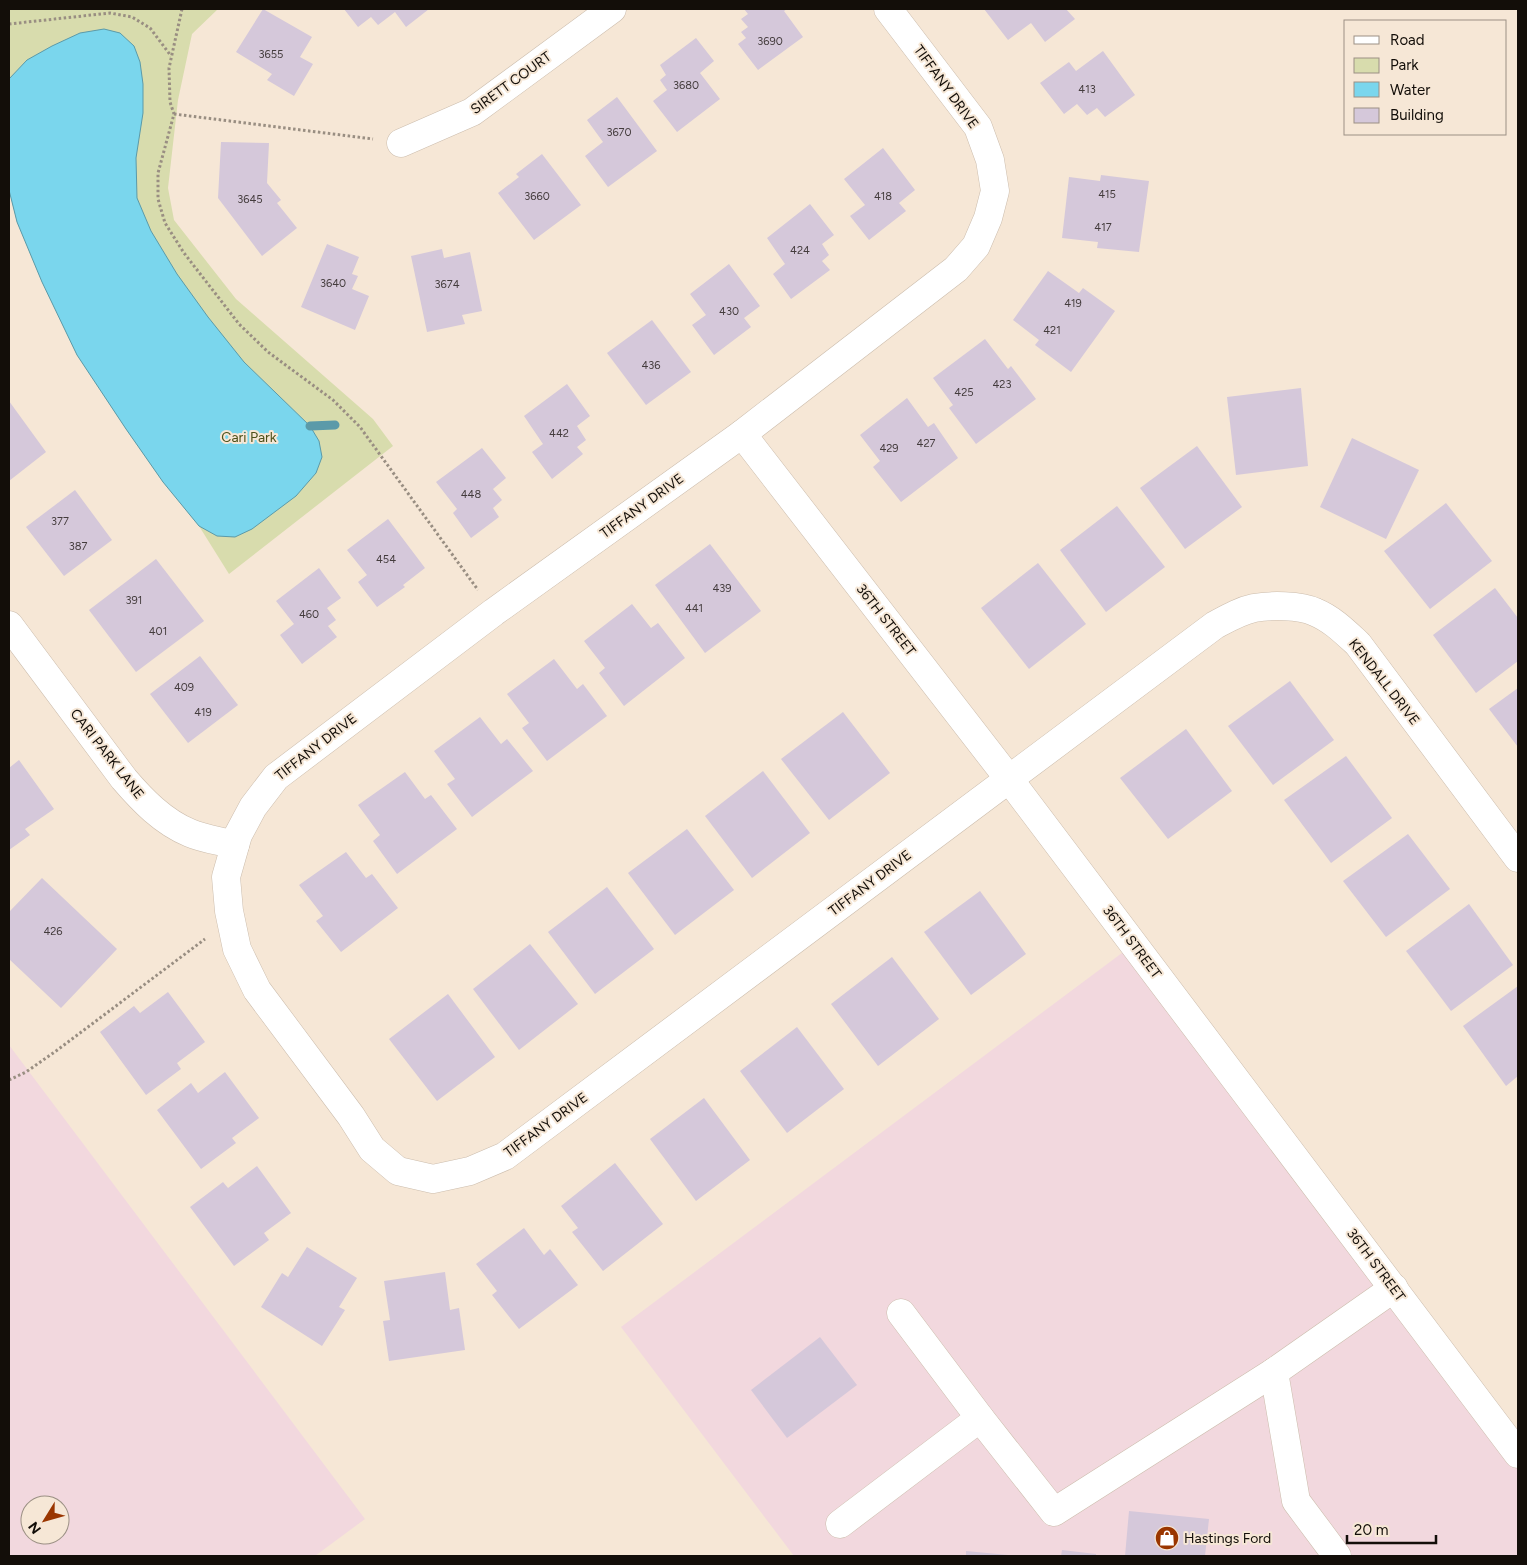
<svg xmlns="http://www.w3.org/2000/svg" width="1527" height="1565" viewBox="0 0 1527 1565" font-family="Figtree,sans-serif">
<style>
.commercial{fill:#f2d8de;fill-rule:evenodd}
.green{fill:#d8dcad}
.water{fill:#7ad6ed;stroke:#5b9aa9}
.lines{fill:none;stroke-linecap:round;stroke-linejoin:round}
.stream{stroke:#5b9aa9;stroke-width:9}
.building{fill:#d5c8da}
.minor-casing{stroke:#ccbdad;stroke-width:29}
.path{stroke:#998e82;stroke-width:3;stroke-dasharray:2.5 2.5;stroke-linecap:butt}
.minor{stroke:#fff;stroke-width:28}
.labels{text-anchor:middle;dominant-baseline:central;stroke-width:4;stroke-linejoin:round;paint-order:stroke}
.number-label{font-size:11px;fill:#443c3d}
.street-label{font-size:14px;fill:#130e09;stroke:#f6e7d6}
.park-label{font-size:14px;fill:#4d501a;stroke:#f6e7d6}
.poi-label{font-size:14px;fill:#130e09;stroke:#f6e7d6;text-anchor:start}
</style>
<rect width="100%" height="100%" fill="#f6e7d6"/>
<g class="commercial">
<path d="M1134 944 1518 1454V1556H794L621 1327Z"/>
<path d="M9 1045 365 1519 315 1556H9ZM30 1505H60V1535H30Z"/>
</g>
<path class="green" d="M9 9H218L192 34 178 100 168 188 174 220 236 299 373 419 393 446 229 574 199 526 163 482 126 429 77 355 42 282 17 222 9 190Z"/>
<path class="water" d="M104 29 120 33 134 46 140 62 143 84V113L136 158 137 198 151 231 177 274 208 317 244 362 310 426 319 441 322 457 316 473 296 496 252 529 235 537 217 536 199 526 163 482 126 429 77 355 42 282 17 222 9 190V79L27 60 52 46 80 33Z"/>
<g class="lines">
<path class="stream" d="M310 426 335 425"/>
</g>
<g class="building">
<path d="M263 9 312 37 300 57 313 64 294 96 267 80 272 74 236 52Z"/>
<path d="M344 9H429L406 27 395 12 378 25 371 17 358 27Z"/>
<path d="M744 9H787L784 11 803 37 758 70 738 44 746 38 741 32 748 27 741 19 748 14Z"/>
<path d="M984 9H1066L1075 19 1045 42 1031 23 1008 40Z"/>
<path d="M696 38 714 61 700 73 720 99 677 132 653 101 667 90 660 80 666 75 660 65Z"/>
<path d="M1103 51 1135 95 1105 117 1097 108 1087 115 1077 104 1064 114 1040 83 1069 62 1076 71Z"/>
<path d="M617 97 657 151 608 187 585 156 603 142 587 120Z"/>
<path d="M221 142 269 143 267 183 281 200 277 203 297 228 262 256 218 198Z"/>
<path d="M883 148 915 190 899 203 906 211 869 240 850 216 865 205 844 179Z"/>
<path d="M542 154 581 205 534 240 498 193 519 177 516 174Z"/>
<path d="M1101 175 1149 181 1139 252 1097 248 1098 242 1062 238 1069 177 1100 181Z"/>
<path d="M810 204 834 235 822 244 829 255 822 261 830 270 791 299 773 274 785 264 767 238Z"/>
<path d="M327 244 359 257 352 274 358 276 352 289 369 296 355 330 301 307Z"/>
<path d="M442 249 444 258 470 252 482 311 462 315 465 324 427 332 411 256Z"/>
<path d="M729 264 760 306 744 318 751 327 714 355 692 325 706 315 690 294Z"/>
<path d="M1048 271 1079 293 1083 288 1115 311 1071 372 1035 345 1039 340 1013 320Z"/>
<path d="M652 320 691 372 646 405 607 353Z"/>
<path d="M985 339 1008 369 1011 366 1036 399 976 444 949 408 953 405 933 378Z"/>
<path d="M567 384 590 416 577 426 586 440 577 447 583 454 552 479 532 452 543 444 524 416Z"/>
<path d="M1301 388 1308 466 1236 475 1227 397Z"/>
<path d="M907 398 928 427 934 423 958 458 901 502 873 467 880 461 860 435Z"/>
<path d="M9 401 46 452 9 481Z"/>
<path d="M1352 438 1419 470 1386 539 1320 507Z"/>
<path d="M1197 446 1242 507 1185 549 1140 488Z"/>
<path d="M482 448 506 478 493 489 502 500 493 508 499 517 471 538 453 513 457 509 436 482Z"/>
<path d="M75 490 112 540 64 576 26 527Z"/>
<path d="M1446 503 1492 561 1430 609 1384 551Z"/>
<path d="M1117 506 1165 567 1106 612 1060 550Z"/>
<path d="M388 519 425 568 403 585 405 587 377 607 358 582 367 575 347 550Z"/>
<path d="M710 544 761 611 705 653 655 585Z"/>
<path d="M156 559 204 621 136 672 89 610Z"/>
<path d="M1038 563 1086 624 1029 669 981 608Z"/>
<path d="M319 568 341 598 327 608 336 620 328 626 337 637 302 664 280 635 294 624 276 601Z"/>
<path d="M1495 588 1518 618V661L1476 693 1433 635Z"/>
<path d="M632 604 651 628 658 623 685 658 624 706 599 673 605 668 584 641Z"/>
<path d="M200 656 238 705 188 743 150 694Z"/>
<path d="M554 659 577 689 583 684 607 716 547 761 522 728 529 723 507 694Z"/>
<path d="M1290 681 1334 740 1273 785 1228 726Z"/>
<path d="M1518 688V747L1489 709Z"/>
<path d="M843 712 890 773 829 820 781 759Z"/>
<path d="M480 717 501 744 507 739 533 771 472 817 447 784 455 779 434 751Z"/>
<path d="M1186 729 1232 791 1168 839 1120 778Z"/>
<path d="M1346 756 1392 818 1331 863 1284 800Z"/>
<path d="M19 760 54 809 25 829 30 835 9 850V768Z"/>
<path d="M763 771 810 833 752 878 705 816Z"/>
<path d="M405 772 425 799 431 795 457 829 397 874 373 841 380 835 358 805Z"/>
<path d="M687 829 734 890 675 935 628 873Z"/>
<path d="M1408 834 1450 889 1386 937 1343 881Z"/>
<path d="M346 852 366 878 372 874 398 908 341 952 316 921 323 916 299 885Z"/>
<path d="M42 878 117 949 61 1008 9 959V912Z"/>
<path d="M607 887 654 949 595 994 548 932Z"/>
<path d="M980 891 1026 954 971 995 924 932Z"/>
<path d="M1469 904 1513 965 1451 1011 1406 951Z"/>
<path d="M530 944 578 1004 519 1050 473 989Z"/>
<path d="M892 957 939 1019 878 1066 831 1004Z"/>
<path d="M1518 986V1076L1506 1086 1463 1026Z"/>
<path d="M168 992 205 1042 177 1063 181 1069 146 1095 100 1032 134 1006 140 1013Z"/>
<path d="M448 994 495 1057 437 1101 389 1039Z"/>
<path d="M797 1027 844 1089 787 1133 740 1071Z"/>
<path d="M225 1072 259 1118 232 1138 236 1143 201 1169 157 1110 191 1083 198 1093Z"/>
<path d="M704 1098 750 1160 696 1201 650 1139Z"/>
<path d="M615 1163 663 1224 603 1271 572 1232 578 1228 561 1206Z"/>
<path d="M257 1166 291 1213 264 1233 269 1240 234 1266 190 1207 223 1182 228 1188Z"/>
<path d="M524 1228 544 1255 550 1249 578 1285 519 1329 492 1295 497 1291 476 1264Z"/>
<path d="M307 1247 357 1278 339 1307 345 1310 322 1346 261 1307 282 1273 288 1277Z"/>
<path d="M445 1272 450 1310 459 1308 465 1350 389 1361 383 1321 390 1320 384 1281Z"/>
<path d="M820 1337 857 1385 787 1438 751 1390Z"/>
<path d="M1129 1511 1209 1519 1205 1556H1125Z"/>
<path d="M1062 1550 1096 1554V1556H1061Z"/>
<path d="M966 1551 1008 1555V1556H966Z"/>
</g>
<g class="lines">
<g class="minor-casing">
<g id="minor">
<path d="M888 9 978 127 990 160 995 191 988 218 976 246 956 269 742 434 494 612 276 777 253 807 238 835 226 877 229 911 237 949 257 990 351 1116 372 1149 398 1171 433 1179 470 1171 505 1156 1215 625C1228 618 1240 611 1254 608 1270 605 1300 605 1315 612 1332 619 1345 632 1358 644L1518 858"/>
<path d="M401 143 472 112 612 9"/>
<path d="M742 434 1009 779 1518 1454"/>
<path d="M9 625 124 779C142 800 163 822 190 833 204 839 221 841 235 845"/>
<path d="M901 1313 980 1418 1054 1512 1274 1372 1394 1288"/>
<path d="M1274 1372 1296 1501 1337 1556"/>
<path d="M840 1524 980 1418"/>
</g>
</g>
<g class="path">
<path d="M182 9 169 68 170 102 174 114 158 173V199L165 223 184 253 239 324 268 352 333 400 360 427 478 590"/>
<path d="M9 24 110 13 132 17 150 28 171 56"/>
<path d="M174 114 373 139"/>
<path d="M9 1080 26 1072 56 1051 205 939"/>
</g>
<use href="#minor" class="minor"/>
</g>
<defs>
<g id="shop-disc" transform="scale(1.25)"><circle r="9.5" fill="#9a3600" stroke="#f6e7d6"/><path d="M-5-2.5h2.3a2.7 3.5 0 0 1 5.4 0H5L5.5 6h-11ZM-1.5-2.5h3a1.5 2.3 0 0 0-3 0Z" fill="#fff"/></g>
</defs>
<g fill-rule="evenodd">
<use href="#shop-disc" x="1167" y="1538"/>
</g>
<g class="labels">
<g class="number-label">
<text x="770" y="41">3690</text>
<text x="271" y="54">3655</text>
<text x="686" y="85">3680</text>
<text x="1087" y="89">413</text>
<text x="619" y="132">3670</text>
<text x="1107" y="194">415</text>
<text x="537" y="196">3660</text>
<text x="883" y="196">418</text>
<text x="250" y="199">3645</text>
<text x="1103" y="227">417</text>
<text x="800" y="250">424</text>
<text x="333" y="283">3640</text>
<text x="447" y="284">3674</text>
<text x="1073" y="303">419</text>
<text x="729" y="311">430</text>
<text x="1052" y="330">421</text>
<text x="651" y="365">436</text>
<text x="1002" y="384">423</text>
<text x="964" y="392">425</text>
<text x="559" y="433">442</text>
<text x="926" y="443">427</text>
<text x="889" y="448">429</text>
<text x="471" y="494">448</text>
<text x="60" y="521">377</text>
<text x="78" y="546">387</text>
<text x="386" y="559">454</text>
<text x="722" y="588">439</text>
<text x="134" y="600">391</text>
<text x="694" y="608">441</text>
<text x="309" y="614">460</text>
<text x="158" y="631">401</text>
<text x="184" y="687">409</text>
<text x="203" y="712">419</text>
<text x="53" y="931">426</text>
</g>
<g class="street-label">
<text transform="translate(511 83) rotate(-36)">SIRETT COURT</text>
<text transform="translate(946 87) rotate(54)">TIFFANY DRIVE</text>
<text transform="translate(642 506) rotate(-36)">TIFFANY DRIVE</text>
<text transform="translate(886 620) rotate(52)">36TH STREET</text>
<text transform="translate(1384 682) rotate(52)">KENDALL DRIVE</text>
<text transform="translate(316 747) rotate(-38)">TIFFANY DRIVE</text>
<text transform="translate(107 754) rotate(52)">CARI PARK LANE</text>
<text transform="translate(870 883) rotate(-37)">TIFFANY DRIVE</text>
<text transform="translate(1132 942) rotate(53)">36TH STREET</text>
<text transform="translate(546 1125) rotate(-36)">TIFFANY DRIVE</text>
<text transform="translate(1376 1265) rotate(53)">36TH STREET</text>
</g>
<g class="park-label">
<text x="249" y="437">Cari Park</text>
</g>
<g class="poi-label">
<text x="1184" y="1538">Hastings Ford</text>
</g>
</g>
<rect width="1527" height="1565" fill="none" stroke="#130e09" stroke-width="20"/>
<rect x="1344" y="20" width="162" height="115" fill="#f6e7d6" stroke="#9b9084"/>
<rect x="1354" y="36" width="25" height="8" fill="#ffffff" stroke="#9b9084"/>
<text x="1390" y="45" font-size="15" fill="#130e09">Road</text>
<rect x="1354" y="58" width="25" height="15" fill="#d8dcad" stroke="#9b9084"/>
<text x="1390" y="70" font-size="15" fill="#130e09">Park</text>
<rect x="1354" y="82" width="25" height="15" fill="#7ad6ed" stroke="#9b9084"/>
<text x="1390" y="95" font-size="15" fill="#130e09">Water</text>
<rect x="1354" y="108" width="25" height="15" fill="#d5c8da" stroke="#9b9084"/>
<text x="1390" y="120" font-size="15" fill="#130e09">Building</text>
<g transform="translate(45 1520) rotate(233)"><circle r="24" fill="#f6e7d6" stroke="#9b9084"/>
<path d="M0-4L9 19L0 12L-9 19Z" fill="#9a3600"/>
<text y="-8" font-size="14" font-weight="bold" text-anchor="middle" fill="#130e09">N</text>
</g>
<path d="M1347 1535v8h89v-8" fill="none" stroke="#130e09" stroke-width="2.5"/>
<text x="1354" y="1535" font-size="15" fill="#130e09" stroke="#f6e7d6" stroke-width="4" paint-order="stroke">20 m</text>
</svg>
